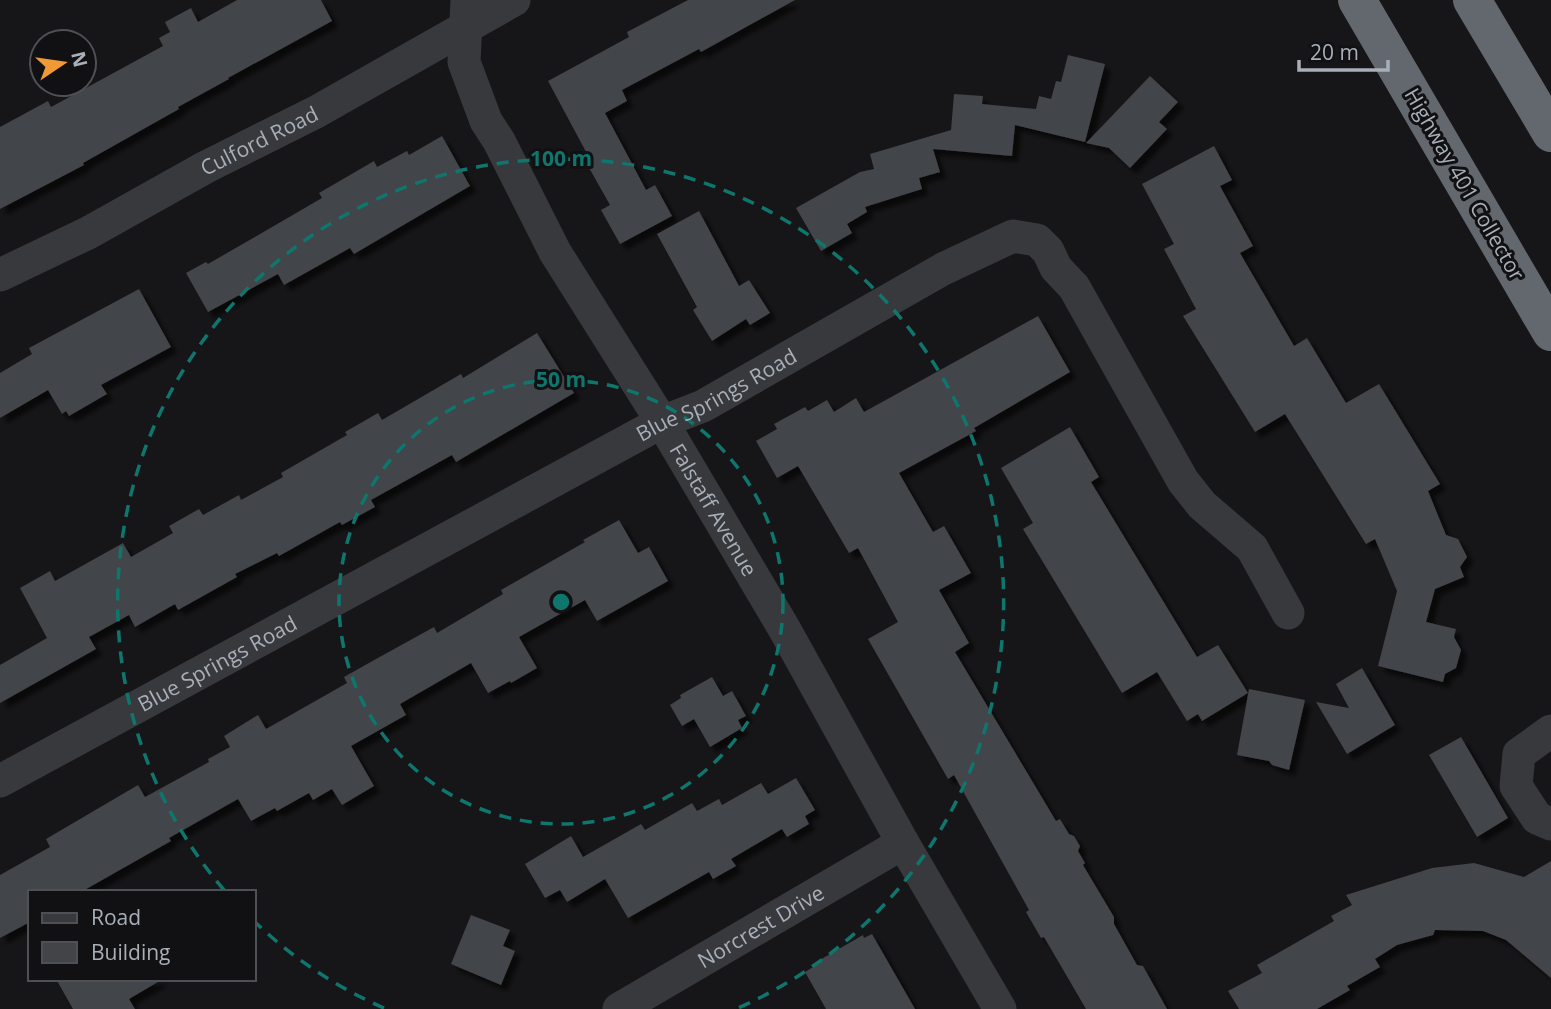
<svg xmlns="http://www.w3.org/2000/svg" width="1551" height="1009" viewBox="0 0 1551 1009" font-family="'Open Sans',sans-serif">
<style>
.building{fill:#424448;filter:url(#shadow)}
.lines{fill:none;stroke-linecap:round;stroke-linejoin:round}
.minor{stroke:#37393d;stroke-width:33}
.highway{stroke:#63676e;stroke-width:38}
.ring{fill:none;stroke:#0f766e;stroke-width:3.5;stroke-dasharray:12 9}
.labels{text-anchor:middle;dominant-baseline:central;stroke-width:6;stroke-linejoin:round;paint-order:stroke}
.street-label{font-size:21px;fill:#a8afb8;stroke:#111113}
.centre{fill:#0f766e;stroke:#111113;stroke-width:3.5}
.ring-label{font-size:21px;text-anchor:middle;font-weight:bold;fill:#0f766e;stroke:#111113;stroke-width:6;stroke-linejoin:round;paint-order:stroke}
</style>
<defs>
<filter id="shadow"><feDropShadow dx="6" dy="6" stdDeviation="2" flood-color="#0009"/></filter>
</defs>
<rect width="100%" height="100%" fill="#161618"/>
<g class="building">
<path d="M237 0H321L332 21 228 78 229 79 178 107 179 109 83 163 84 165 0 209V127L48 101 51 107 163 46 159 38 170 32 165 22 191 8 198 22Z"/>
<path d="M688 0H795L701 52 699 49 622 90 627 101 605 113 646 190 655 185 672 216 620 244 601 210 610 205 588 166 592 163 548 81 629 37 627 32Z"/>
<path d="M1068 55 1105 64 1085 142 1015 125 1012 156 933 149 940 172 919 178 922 189 865 207 867 212 847 224 852 233 821 251 796 208 860 172 874 169 870 154 951 130 954 94 983 96 982 104 1036 109 1039 96 1051 99 1056 81 1061 82Z"/>
<path d="M1150 76 1178 102 1159 122 1167 129 1130 168 1109 148 1086 143Z"/>
<path d="M442 136 470 186 354 254 350 248 284 285 278 274 208 312 186 273 206 262 208 264 322 198 319 193 374 161 377 167 407 151 409 155Z"/>
<path d="M1214 146 1232 180 1220 186 1253 246 1240 253 1294 346 1307 338 1346 403 1379 384 1440 484 1428 491 1446 535 1458 539 1467 557 1460 567 1464 577 1435 589 1426 622 1456 629 1454 637 1461 650 1456 668 1445 674 1443 682 1378 666 1397 591 1375 539 1366 544 1285 414 1255 432 1183 316 1196 309 1164 249 1174 244 1142 184Z"/>
<path d="M699 211 739 286 749 280 770 313 750 325 746 319 712 341 693 310 697 307 657 234Z"/>
<path d="M139 289 171 347 101 385 107 394 69 416 66 411 62 414 48 390 0 418V373L32 354 29 348Z"/>
<path d="M1038 316 1070 372 974 428 976 431 899 473 933 532 944 526 971 573 939 590 969 643 955 652 1056 821 1060 819 1069 834 1074 836 1080 846 1078 851 1085 863 1083 865 1114 917V924L1137 965 1143 966 1167 1009H1086L1044 937 1041 938 1026 912 1029 910 954 775 948 779 868 639 898 622 858 548 849 553 798 466 777 478 756 441 777 429 774 424 805 407 808 411 827 400 834 412 856 398 864 412Z"/>
<path d="M537 333 574 393 456 462 452 455 371 500 375 507 342 525 340 522 279 556 277 553 235 574 237 577 178 610 175 604 135 627 129 615 89 637 96 649 0 703V665L47 638 20 588 50 571 55 581 123 543 131 557 173 533 169 526 199 509 203 515 239 495 241 500 283 477 281 473 347 435 345 432 378 413 382 420 461 374 463 378Z"/>
<path d="M1070 427 1099 477 1091 482 1197 657 1218 645 1248 693 1202 721 1198 714 1187 721 1157 672 1122 693 1023 529 1033 523 1001 468Z"/>
<path d="M619 520 638 553 649 547 668 581 597 621 585 600 519 637 537 668 511 683 510 681 488 693 471 663 400 704 406 715 351 746 374 786 342 805 332 789 313 800 309 793 277 811 275 808 251 821 238 799 169 838 171 841 81 892H30V922L0 938V875L50 847 46 839 138 785 145 797 209 762 208 759 230 747 224 736 258 715 266 729 347 683 344 677 376 659 434 627 437 633 503 594 501 590 585 542 583 540Z"/>
<path d="M1362 668 1395 725 1347 754 1316 702 1349 708 1336 684Z"/>
<path d="M712 677 723 696 732 691 746 716 738 720 742 728 710 747 694 719 682 726 670 705 681 698 680 695Z"/>
<path d="M1249 689 1305 700 1289 770 1272 765 1269 761 1237 755Z"/>
<path d="M1461 737 1508 818 1477 837 1429 755Z"/>
<path d="M796 778 815 810 805 816 809 824 787 837 782 829 731 859 736 866 713 879 709 872 628 918 605 879 567 902 560 890 545 898 525 864 571 836 583 857 641 824 645 830 692 803 697 811 719 799 722 805 761 783 768 794Z"/>
<path d="M1551 861V978L1506 940 1483 931 1435 930 1433 935 1397 945 1375 959 1380 967 1347 986 1350 990 1317 1009H1239L1228 991 1262 973 1257 965 1334 921 1331 916 1352 905 1346 895 1432 868 1474 863 1524 877Z"/>
<path d="M471 915 510 930 503 946 515 951 501 985 451 964Z"/>
<path d="M872 934 915 1009H826L805 972 813 967 811 965 863 935 864 938Z"/>
<path d="M56 979H163L129 999 135 1009H73Z"/>
</g>
<g class="lines">
<g class="minor">
<path id="s1" d="M467 0 464 62 486 121 499 141 555 252 662 422 785 630 903 843 1000 1009"/>
<path id="s2" d="M0 275 88 233 206 167 316 112 514 0"/>
<path d="M1551 731 1519 754 1516 786 1537 818 1551 824"/>
<path id="s3" d="M0 781 662 422 703 406 943 269 1013 236 1037 240 1048 251 1056 268 1074 287 1183 481 1202 505 1252 548 1288 613"/>
<path id="s4" d="M619 1009 903 843"/>
</g>
<g class="highway">
<path d="M1357 0 1551 332"/>
<path d="M1472 0 1551 133"/>
</g>
</g>
<g class="ring">
<circle cx="561" cy="602" r="222"/>
<path d="M384 1008A443 443 0 0 1 256 923M224 890A443 443 0 1 1 738 1008"/>
</g>
<g class="labels">
<g class="street-label">
<text stroke="none"><textPath href="#s2" startOffset="292">Culford Road</textPath></text>
<text transform="translate(1465 184) rotate(60)">Highway 401 Collector</text>
<text stroke="none"><textPath href="#s3" startOffset="814">Blue Springs Road</textPath></text>
<text stroke="none"><textPath href="#s1" startOffset="576">Falstaff Avenue</textPath></text>
<text stroke="none"><textPath href="#s3" startOffset="247">Blue Springs Road</textPath></text>
<text stroke="none"><textPath href="#s4" startOffset="164">Norcrest Drive</textPath></text>
</g>
</g>
<circle cx="561" cy="602" r="10" class="centre"/>
<g class="ring-label">
<text x="561" y="166">100 m</text>
<text x="561" y="387">50 m</text>
</g>
<rect x="28" y="890" width="228" height="91" fill="#111113" stroke="#4d5055" stroke-width="2"/>
<rect x="42" y="913" width="35" height="10" fill="#37393d" stroke="#4d5055" stroke-width="2"/>
<text x="91" y="925" font-size="21" fill="#a8afb8">Road</text>
<rect x="42" y="942" width="35" height="21" fill="#424448" stroke="#4d5055" stroke-width="2"/>
<text x="91" y="960" font-size="21" fill="#a8afb8">Building</text>
<g transform="translate(63 63) rotate(77)"><circle r="33" fill="#111113" stroke="#4d5055" stroke-width="2"/>
<path d="M0-5L12 26L0 18L-12 26Z" fill="#ef9a37"/>
<text y="-10" font-size="19" font-weight="bold" text-anchor="middle" fill="#a8afb8">N</text>
</g>
<path d="M1299 60v10h89v-10" fill="none" stroke="#a8afb8" stroke-width="3.5"/>
<text x="1310" y="60" font-size="21" fill="#a8afb8" stroke="#111113" stroke-width="5" paint-order="stroke">20 m</text>
</svg>
